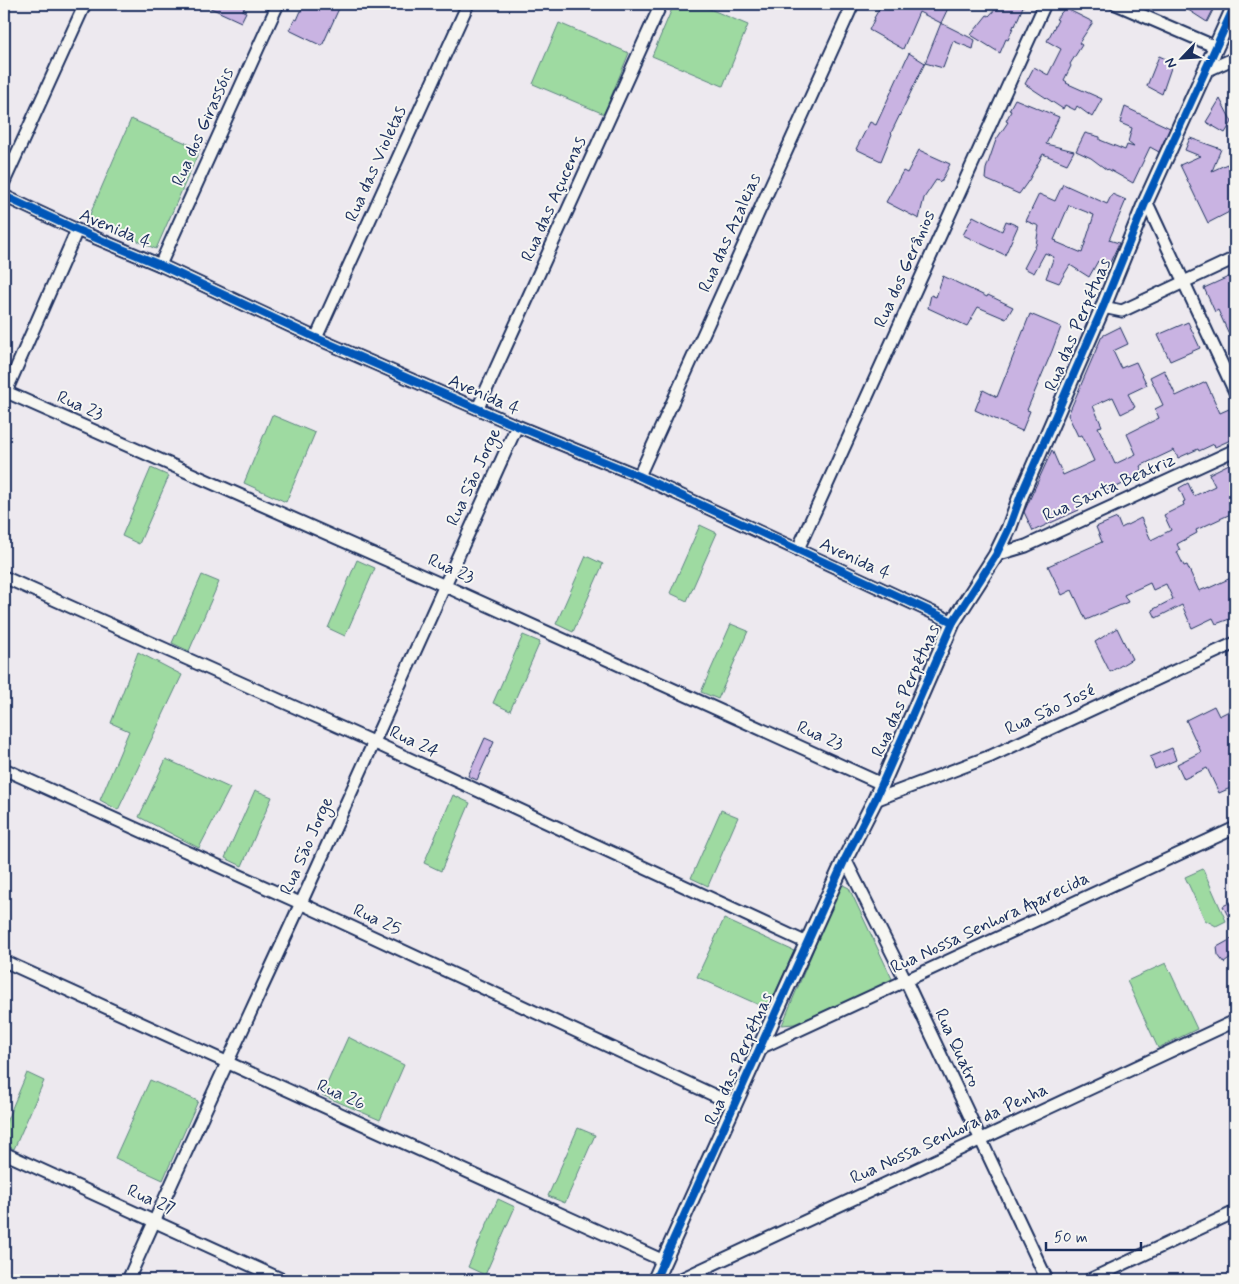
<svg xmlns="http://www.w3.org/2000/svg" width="1239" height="1284" viewBox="0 0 1239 1284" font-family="Mynerve,sans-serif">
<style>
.green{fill:#9edaa1;stroke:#5c8480}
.building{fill:#c9b3e2;stroke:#1b2f5e;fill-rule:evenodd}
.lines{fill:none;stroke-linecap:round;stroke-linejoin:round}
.minor-casing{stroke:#1b2f5e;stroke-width:15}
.tertiary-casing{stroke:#1b2f5e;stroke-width:18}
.minor{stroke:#f6f6f2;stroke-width:11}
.tertiary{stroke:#f6f6f2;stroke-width:14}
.cycleway-casing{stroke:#f6f6f2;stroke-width:11}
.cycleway{stroke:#0057b8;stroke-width:8}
.labels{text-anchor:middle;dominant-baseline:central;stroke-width:4;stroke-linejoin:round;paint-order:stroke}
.street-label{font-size:18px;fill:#1b2f5e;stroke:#f6f6f2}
</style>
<rect width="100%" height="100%" fill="#ede9ef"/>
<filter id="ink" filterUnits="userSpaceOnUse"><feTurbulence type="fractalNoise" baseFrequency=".02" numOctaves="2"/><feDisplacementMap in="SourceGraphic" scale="10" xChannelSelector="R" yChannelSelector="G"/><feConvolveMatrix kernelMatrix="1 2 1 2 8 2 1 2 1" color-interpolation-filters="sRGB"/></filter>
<g filter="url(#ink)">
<g class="green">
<path d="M674 4H698L748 25 723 86 652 56Z"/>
<path d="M559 23 629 53 604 114 533 84Z"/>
<path d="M131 119 200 149 156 249 88 219Z"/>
<path d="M272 415 315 433 286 502 244 483Z"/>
<path d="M151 468 169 476 139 544 122 536Z"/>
<path d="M700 525 717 533 687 601 670 593Z"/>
<path d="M586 556 603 564 573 632 556 624Z"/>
<path d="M357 560 375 568 345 636 328 628Z"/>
<path d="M202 575 219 582 189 651 172 643Z"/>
<path d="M731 624 748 631 718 699 701 692Z"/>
<path d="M523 635 540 642 510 711 493 703Z"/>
<path d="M138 652 182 675 118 810 100 800 129 731 111 723Z"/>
<path d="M166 759 230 788 199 848 139 817Z"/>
<path d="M255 790 272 797 242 866 225 858Z"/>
<path d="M453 795 470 803 441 871 424 863Z"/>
<path d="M721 810 738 817 708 886 691 878Z"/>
<path d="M1203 869 1226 921 1216 926 1205 920 1185 877Z"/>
<path d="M841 884 849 888 894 983 794 1024 782 1025Z"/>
<path d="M724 919 794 951 768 1009 697 977Z"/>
<path d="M1166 963 1197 1029 1158 1048 1127 981Z"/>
<path d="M348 1037 404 1065 380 1120 322 1095Z"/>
<path d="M27 1073 44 1081 14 1149 4 1144V1127Z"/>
<path d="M150 1080 198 1101 163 1180 115 1158Z"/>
<path d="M578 1128 595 1135 565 1203 548 1196Z"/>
<path d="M498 1199 515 1207 485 1275 468 1267Z"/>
</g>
<g class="building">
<path d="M202 4H246L243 11 246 12 241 22Z"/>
<path d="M304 4H341L322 46 289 30 295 19 297 20Z"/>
<path d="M882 4H950L941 23 919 12 903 49 869 30 875 18H874Z"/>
<path d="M1000 4H1024L1015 26 1014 25 1008 40 1006 39 1000 53 971 35 987 15 989 16Z"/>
<path d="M1179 4H1216L1207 22Z"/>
<path d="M1065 8 1093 22 1079 43 1082 45 1070 64 1071 66 1064 80 1067 82 1066 83 1102 99 1092 117 1077 106 1075 110 1065 105 1063 109 1025 84 1034 67 1048 75 1061 49 1047 41 1058 20 1056 19Z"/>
<path d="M941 23 975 40 973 49 953 41 943 68 925 63Z"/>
<path d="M909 53 925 63 891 133 892 134 881 161 856 149 870 122 876 125Z"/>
<path d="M1159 56 1173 62 1162 94 1147 86Z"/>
<path d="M1015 99 1059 117 1046 144 1074 151 1067 164 1043 154 1029 180 1019 194 985 179 986 169 996 140 1008 122 1006 121 1011 111 1009 110Z"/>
<path d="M1220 99 1232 122 1225 133 1206 122Z"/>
<path d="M1125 107 1170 128 1159 152 1150 147 1133 183 1108 169 1107 170 1091 158 1076 151 1085 133 1100 137V140L1125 150 1127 145 1134 147 1128 142 1132 128 1120 123Z"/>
<path d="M1190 138 1221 149 1212 171 1227 164 1235 181V209L1208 223 1180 165 1200 156 1185 150Z"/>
<path d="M919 150 950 164 941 182 936 180 924 198 919 219 886 202 903 171 907 173Z"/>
<path d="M1063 184 1107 204 1112 194 1126 200 1109 240 1119 243 1108 267 1098 261 1089 277 1070 265 1059 283 1046 278 1054 257 1045 253 1034 273 1024 268 1036 245 1039 226 1026 221 1039 194 1055 201ZM1069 205 1094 215 1082 253 1056 242 1057 241 1054 240Z"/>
<path d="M973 216 1002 231 1006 221 1018 226 1005 255 963 235Z"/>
<path d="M1235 274V347L1218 310 1215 312 1204 288Z"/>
<path d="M943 276 987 297 988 295 1013 307 1006 319 978 307 967 326 928 308 931 295 936 297Z"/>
<path d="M1030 314 1061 327 1052 351 1027 410 1030 411 1022 431 975 410 983 390 997 397Z"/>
<path d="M1188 322 1200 348 1170 361 1158 335Z"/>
<path d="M1120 327 1128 344 1113 351 1121 368 1136 362 1147 385 1128 394 1135 407 1121 414 1113 397 1093 406 1102 426 1098 427 1115 464 1136 454 1127 434 1159 418 1155 409 1163 405 1150 377 1164 370 1176 396 1206 382 1220 413 1229 409 1235 423V438L1215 447 1214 444 1199 451 1198 449 1178 458 1174 450 1140 466 1145 477 1126 486 1125 483 1108 491 1105 487 1075 501 1079 510 1033 531 1024 512 1052 450 1063 475 1094 461 1082 435 1078 436 1068 415 1102 336Z"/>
<path d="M1235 461V512L1196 530 1197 533 1177 544 1180 550 1177 552 1184 566 1187 565 1199 591 1209 587V588L1235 576V617L1216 624 1213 618 1192 628 1182 605 1156 618 1152 610 1173 599 1166 584 1153 590 1150 583 1124 595 1128 602 1086 620 1072 590 1062 595 1048 566 1102 542 1096 527 1117 518 1121 528 1141 518 1151 540 1171 530 1164 515 1184 505 1183 502 1185 501 1179 488 1188 483 1194 496 1215 486 1209 474Z"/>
<path d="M1117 628 1132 659 1110 672 1095 642Z"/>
<path d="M1214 706 1219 716 1235 708V786L1219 793 1207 768 1184 779 1177 764 1201 752 1186 720Z"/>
<path d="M485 738 494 742 477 780 468 776Z"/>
<path d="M1172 748 1176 760 1155 769 1150 757Z"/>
<path d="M1235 900V930L1223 906Z"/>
<path d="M1235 937V955L1224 963 1218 955 1217 947Z"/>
</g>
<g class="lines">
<g class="minor-casing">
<g id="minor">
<path d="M1116 4 1216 47"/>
<path d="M1206 71 1235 58"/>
<path d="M4 182 85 4"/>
<path d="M4 196 77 230 160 265 316 338 517 426 639 476 953 622"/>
<path d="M1146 201 1235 392"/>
<path d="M160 265 278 4"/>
<path d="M1103 307 1122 311 1235 258"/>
<path d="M316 338 468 4"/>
<path d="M4 391 443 585 882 784"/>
<path d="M4 396 77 230"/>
<path d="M478 408 661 4"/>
<path d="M639 476 853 4"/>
<path d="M798 549 1045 4"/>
<path d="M996 555 1026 546 1235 450"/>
<path d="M4 577 373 742 807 943"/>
<path d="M4 769 300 903 735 1105"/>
<path d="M875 800 991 756 1235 643"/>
<path d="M845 859 906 981 1047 1280"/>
<path d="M4 961 664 1261"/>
<path d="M760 1048 1235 828"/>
<path d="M4 1153 283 1280"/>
<path d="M128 1280C184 1154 243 1029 301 903 374 744 444 584 517 426"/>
<path d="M679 1280 1235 1021"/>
<path d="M1089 1280 1235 1212"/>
</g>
</g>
<g class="tertiary-casing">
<path id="tertiary" d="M655 1280 845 859 875 800 953 622 996 555 1009 528 1021 495 1103 307 1146 201 1235 5"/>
</g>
<use href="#minor" class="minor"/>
<use href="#tertiary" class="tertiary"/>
<g class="cycleway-casing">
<g id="cycleway">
<path d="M4 196 77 230 160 265 316 338 517 426 639 476 953 622"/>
<path d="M655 1280 845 859 875 800 953 622 996 555 1009 528 1021 495 1103 307 1146 201 1235 5"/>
</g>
</g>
<use href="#cycleway" class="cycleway"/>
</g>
</g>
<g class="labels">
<g class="street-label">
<text transform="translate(203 127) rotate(-66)">Rua dos Girassóis</text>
<text transform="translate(376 164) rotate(-66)">Rua das Violetas</text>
<text transform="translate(554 199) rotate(-66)">Rua das Açucenas</text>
<text transform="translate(115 229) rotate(23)">Avenida 4</text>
<text transform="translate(730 233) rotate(-66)">Rua das Azaleias</text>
<text transform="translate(905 269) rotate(-66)">Rua dos Gerânios</text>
<text transform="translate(1078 325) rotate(-67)">Rua das Perpétuas</text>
<text transform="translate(484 395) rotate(24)">Avenida 4</text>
<text transform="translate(80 406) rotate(24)">Rua 23</text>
<text transform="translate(474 477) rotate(-65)">Rua São Jorge</text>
<text transform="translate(1109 488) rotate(-24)">Rua Santa Beatriz</text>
<text transform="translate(855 559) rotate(25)">Avenida 4</text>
<text transform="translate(451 569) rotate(24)">Rua 23</text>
<text transform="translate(906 691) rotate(-66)">Rua das Perpétuas</text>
<text transform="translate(1050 710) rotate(-25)">Rua São José</text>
<text transform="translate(820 736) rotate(24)">Rua 23</text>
<text transform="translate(414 742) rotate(25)">Rua 24</text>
<text transform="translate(307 846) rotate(-66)">Rua São Jorge</text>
<text transform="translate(377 920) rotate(25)">Rua 25</text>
<text transform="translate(990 923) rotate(-25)">Rua Nossa Senhora Aparecida</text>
<text transform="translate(957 1048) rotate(65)">Rua Quatro</text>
<text transform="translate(739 1059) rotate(-66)">Rua das Perpétuas</text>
<text transform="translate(341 1095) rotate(24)">Rua 26</text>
<text transform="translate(949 1134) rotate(-25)">Rua Nossa Senhora da Penha</text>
<text transform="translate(151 1200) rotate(24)">Rua 27</text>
</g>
</g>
<rect width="1239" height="1284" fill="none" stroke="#f6f6f2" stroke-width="20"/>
<rect x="10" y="10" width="1219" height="1264" fill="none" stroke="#1b2f5e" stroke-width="2" filter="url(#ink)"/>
<g transform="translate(1182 58) rotate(245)" stroke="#f6f6f2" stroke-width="4" paint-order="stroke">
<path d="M0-4L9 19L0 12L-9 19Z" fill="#1b2f5e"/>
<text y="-8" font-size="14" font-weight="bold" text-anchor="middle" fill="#1b2f5e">N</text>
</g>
<path d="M1046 1242v8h95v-8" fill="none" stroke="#1b2f5e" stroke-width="2.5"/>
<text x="1054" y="1242" font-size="15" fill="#1b2f5e" stroke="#f6f6f2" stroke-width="4" paint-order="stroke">50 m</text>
</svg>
